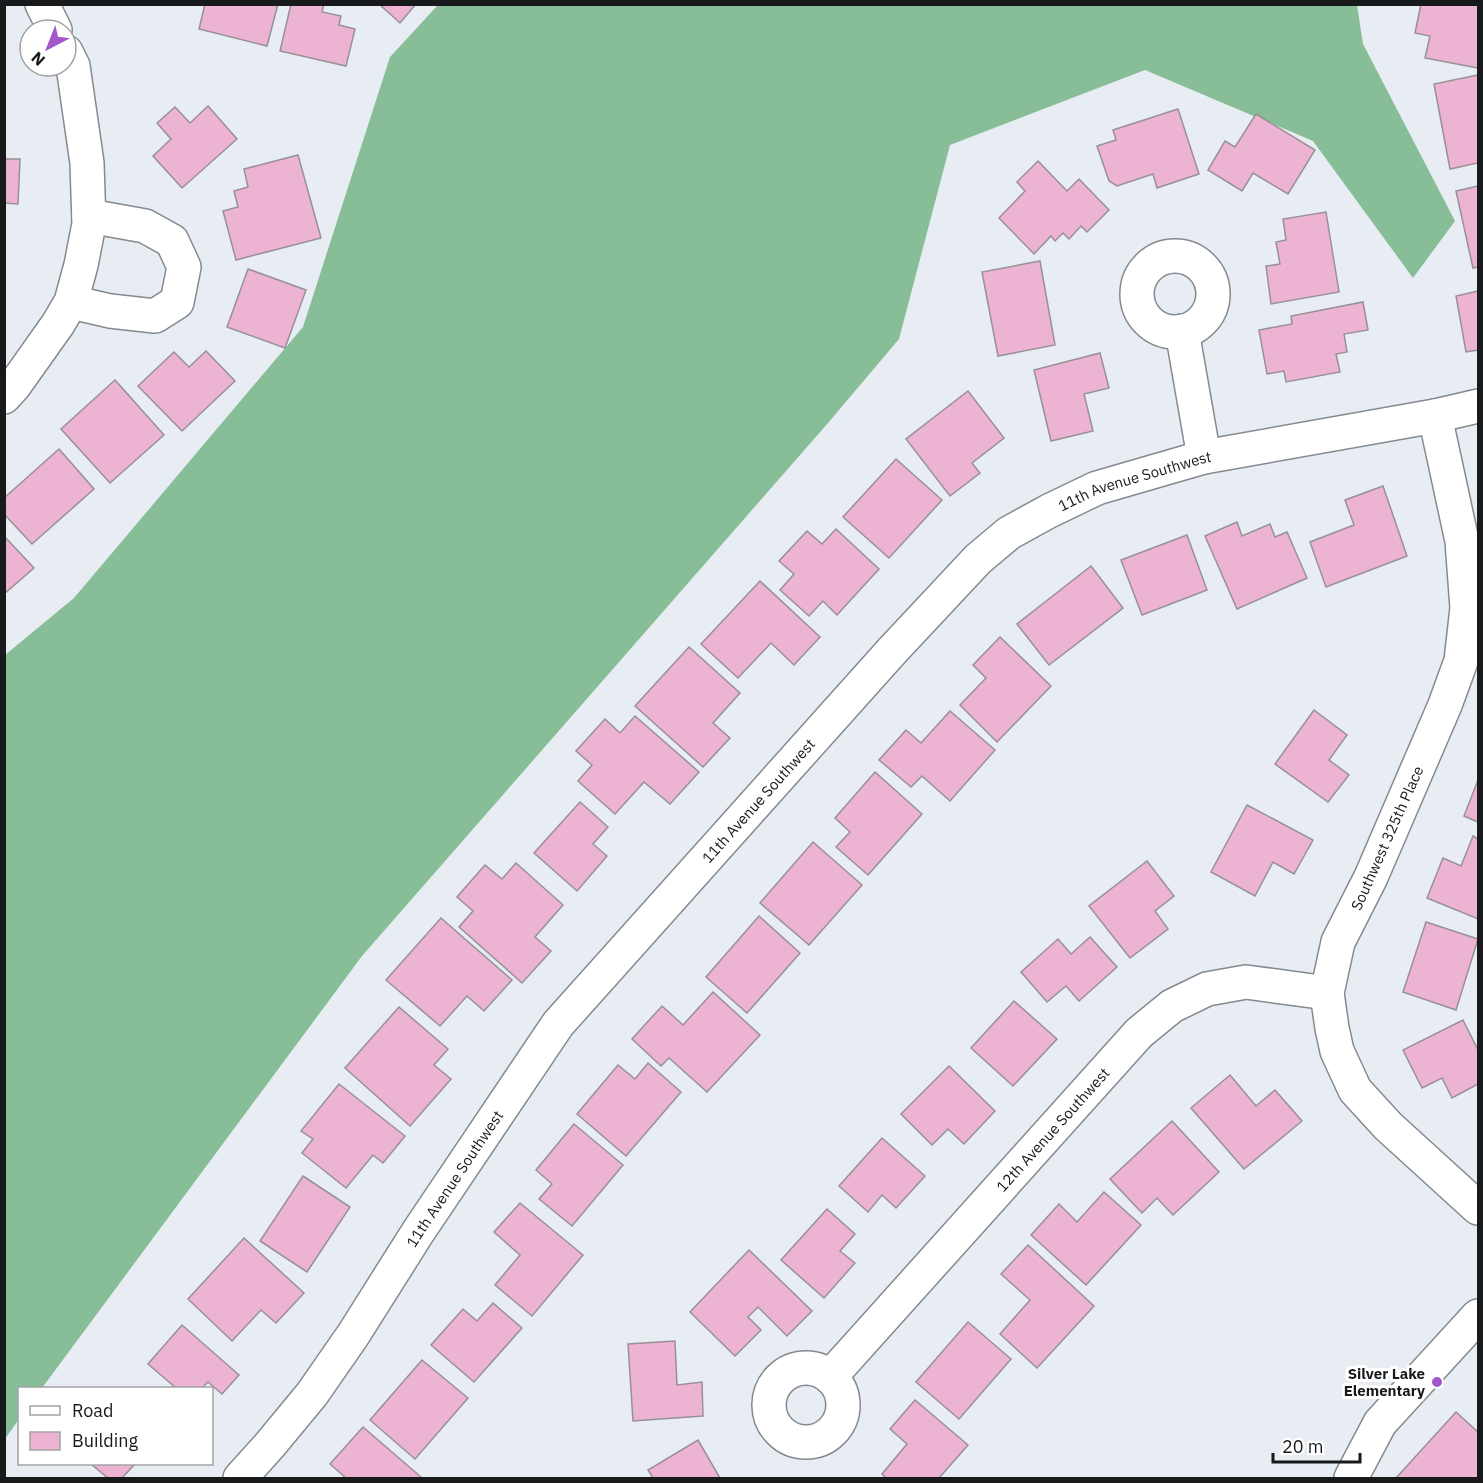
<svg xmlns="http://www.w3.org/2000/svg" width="1483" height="1483" viewBox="0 0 1483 1483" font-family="'IBM Plex Sans',sans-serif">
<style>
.forest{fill:#87bd97}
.building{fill:#edb3d2;stroke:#989194;stroke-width:1.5}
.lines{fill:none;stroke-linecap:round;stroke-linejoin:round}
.minor-casing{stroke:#848a8f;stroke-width:36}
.minor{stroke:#fff;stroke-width:33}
.poi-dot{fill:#a358ca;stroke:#fff;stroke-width:2}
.labels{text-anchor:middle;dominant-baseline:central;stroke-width:6;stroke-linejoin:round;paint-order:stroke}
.street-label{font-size:15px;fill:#17191b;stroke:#fff}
.poi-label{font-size:15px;font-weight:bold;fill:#17191b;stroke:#fff;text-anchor:end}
</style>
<rect width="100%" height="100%" fill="#e7edf3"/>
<path class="forest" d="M438 5H1357L1363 44 1455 221 1413 278 1313 141 1145 70 950 145 899 339 828 423 362 956 42 1388H20L19 1419 5 1439V655L74 598 303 327 390 57Z"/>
<g class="building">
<path d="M205 4H278L267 46 199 29Z"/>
<path d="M291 4H324L322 12 341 16 339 25 355 29 346 66 280 51Z"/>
<path d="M379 4H416L400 23Z"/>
<path d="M1421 4H1478V68L1425 58 1430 36 1415 33Z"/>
<path d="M1478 75V163L1450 169 1434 84Z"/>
<path d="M208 106 237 139 182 188 153 156 171 139 157 123 175 107 190 123Z"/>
<path d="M1178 109 1199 174 1157 188 1153 174 1117 186 1109 181 1097 146 1116 140 1113 130Z"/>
<path d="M1256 114 1315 150 1288 194 1253 173 1242 191 1208 170 1225 141 1235 147Z"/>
<path d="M298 155 321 238 236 260 223 211 238 207 234 191 248 187 244 169Z"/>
<path d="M4 159H20L18 204 4 203Z"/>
<path d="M1038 161 1067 191 1079 179 1109 210 1087 232 1081 226 1069 239 1063 233 1055 241 1051 236 1034 254 999 218 1025 191 1017 182Z"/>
<path d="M1478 186V267L1473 268 1456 191Z"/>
<path d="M1326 212 1339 292 1271 304 1266 266 1280 264 1276 242 1286 240 1283 219Z"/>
<path d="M1040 261 1055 345 998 356 982 272Z"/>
<path d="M248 269 306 290 285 348 227 327Z"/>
<path d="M1478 291V350L1466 352 1456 296Z"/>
<path d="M1363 302 1368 330 1344 334 1347 352 1336 354 1340 372 1286 382 1284 371 1267 374 1259 330 1292 324 1291 316Z"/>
<path d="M206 351 235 381 182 431 138 386 174 352 189 367Z"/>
<path d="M1100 353 1109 388 1084 394 1093 431 1051 441 1034 370Z"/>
<path d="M115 380 164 435 110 483 61 429Z"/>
<path d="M968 391 1004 438 972 463 980 473 950 496 906 439Z"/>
<path d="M59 449 94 489 32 544 4 514V498Z"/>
<path d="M896 459 942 500 889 558 843 517Z"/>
<path d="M1383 486 1407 556 1326 587 1310 542 1354 525 1345 500Z"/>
<path d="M1237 522 1242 536 1270 524 1275 537 1287 532 1307 578 1237 609 1205 536Z"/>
<path d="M836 529 879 569 837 615 823 601 809 616 780 590 794 574 779 561 807 531 822 544Z"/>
<path d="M1187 535 1207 590 1142 615 1121 560Z"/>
<path d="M4 536 34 568 4 594Z"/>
<path d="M1091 566 1123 608 1049 665 1017 624Z"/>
<path d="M760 581 820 637 794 665 771 643 738 678 701 644Z"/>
<path d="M1000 637 1051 686 997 742 960 705 986 678 973 665Z"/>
<path d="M689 647 740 693 713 723 730 738 703 767 635 706Z"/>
<path d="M1314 710 1347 735 1329 760 1349 775 1328 802 1275 764Z"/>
<path d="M950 711 995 750 950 801 922 776 911 787 879 760 906 730 921 743Z"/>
<path d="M635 716 699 772 670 804 644 782 615 814 578 781 592 765 576 751 605 719 620 733Z"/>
<path d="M875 772 922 814 868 875 836 847 850 832 835 818Z"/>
<path d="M1478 780V822L1464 816Z"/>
<path d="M580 802 608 827 593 844 607 856 577 891 534 853Z"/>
<path d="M1247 805 1313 840 1294 874 1273 862 1255 896 1211 872Z"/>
<path d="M1473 836 1478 839V919L1427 898 1443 858 1461 866Z"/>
<path d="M813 842 862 885 809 945 760 903Z"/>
<path d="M1147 861 1174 896 1155 911 1168 929 1130 958 1089 906Z"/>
<path d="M516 863 563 905 535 937 551 951 522 983 459 927 473 911 457 897 485 865 502 879Z"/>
<path d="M759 916 800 953 747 1013 706 977Z"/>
<path d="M441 918 512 980 484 1011 467 996 440 1026 386 980Z"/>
<path d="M1426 922 1478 939 1456 1010 1403 992Z"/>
<path d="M1090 937 1117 967 1079 1001 1066 986 1047 1002 1021 972 1058 939 1071 954Z"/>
<path d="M713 992 760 1035 707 1092 669 1058 661 1066 632 1039 662 1006 683 1025Z"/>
<path d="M1014 1001 1057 1039 1013 1086 971 1048Z"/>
<path d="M399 1007 448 1049 434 1065 451 1079 410 1126 345 1068Z"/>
<path d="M1463 1020 1478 1050V1084L1452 1098 1442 1078 1422 1088 1403 1050Z"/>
<path d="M648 1063 681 1092 626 1156 577 1114 618 1065 635 1079Z"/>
<path d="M949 1066 995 1111 964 1144 948 1129 932 1145 901 1114Z"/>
<path d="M1230 1075 1256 1106 1275 1090 1302 1121 1244 1169 1191 1108Z"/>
<path d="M339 1084 405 1136 383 1163 373 1155 346 1188 302 1153 313 1139 301 1131Z"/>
<path d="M1172 1121 1219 1172 1173 1215 1157 1198 1142 1213 1110 1179Z"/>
<path d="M574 1124 623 1165 572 1226 539 1199 552 1184 536 1170Z"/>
<path d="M882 1138 925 1176 896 1208 882 1195 868 1212 839 1186Z"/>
<path d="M303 1176 350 1207 307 1272 260 1241Z"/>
<path d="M1104 1192 1141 1225 1086 1285 1031 1235 1059 1204 1077 1222Z"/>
<path d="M520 1203 583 1255 532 1316 495 1285 520 1255 494 1232Z"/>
<path d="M827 1209 855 1234 840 1251 855 1263 824 1298 781 1260Z"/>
<path d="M244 1238 304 1293 276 1323 261 1310 232 1341 188 1299Z"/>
<path d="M1028 1245 1094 1306 1037 1368 1000 1334 1030 1300 1001 1274Z"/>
<path d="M749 1250 812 1311 787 1336 758 1307 748 1317 761 1330 735 1356 690 1312Z"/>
<path d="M493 1303 522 1328 474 1382 431 1345 463 1309 477 1321Z"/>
<path d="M968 1322 1011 1359 959 1419 916 1382Z"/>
<path d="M182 1325 239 1375 222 1394 208 1382 202 1388H176L148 1364Z"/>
<path d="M675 1341 677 1385 702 1382 703 1416 633 1421 628 1344Z"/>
<path d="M422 1360 468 1398 415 1459 370 1420Z"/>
<path d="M915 1400 968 1445 939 1478H886L882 1474 907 1444 890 1429Z"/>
<path d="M1456 1412 1478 1432V1478H1396Z"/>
<path d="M363 1427 422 1478H346L330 1464Z"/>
<path d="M698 1440 720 1478H653L648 1470Z"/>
<path d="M91 1464H135L122 1478H108Z"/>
</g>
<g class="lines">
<g class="minor-casing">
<g id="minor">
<path d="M42 4 55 30"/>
<circle cx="1175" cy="294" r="38"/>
<path d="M71 302 110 311 155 316 177 302 184 267 172 241 145 226 89 216"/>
<path d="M1182 331 1204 457"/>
<path d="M4 397 14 386 58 324 71 302 81 265 89 224 87 163 73 66 66 52"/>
<path d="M1435 416 1462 541 1467 608 1461 661 1445 705 1371 877 1338 942 1327 993 1332 1028 1337 1051 1355 1090 1388 1126 1478 1208"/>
<circle cx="806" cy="1405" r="37"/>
<path id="s1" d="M830 1377 1139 1033 1172 1006 1207 989 1246 982 1327 993"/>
<path id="s2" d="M240 1478 269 1446 312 1394 353 1335 418 1232 558 1024 891 652 978 559 1009 533 1049 511 1097 488 1204 457 1435 416 1478 406"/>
<path d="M1351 1478 1380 1423 1478 1316"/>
</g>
</g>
<use href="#minor" class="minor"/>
</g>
<circle class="poi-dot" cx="1437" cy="1382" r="6"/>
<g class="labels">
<g class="street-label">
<text stroke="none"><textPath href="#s2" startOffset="1359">11th Avenue Southwest</textPath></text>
<text stroke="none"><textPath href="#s2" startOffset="855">11th Avenue Southwest</textPath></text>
<text transform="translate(1387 838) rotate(-66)">Southwest 325th Place</text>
<text stroke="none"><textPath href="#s1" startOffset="333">12th Avenue Southwest</textPath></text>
<text stroke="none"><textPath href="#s2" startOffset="369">11th Avenue Southwest</textPath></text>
</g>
<g class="poi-label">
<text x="1425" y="1373">Silver Lake<tspan x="1425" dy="17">Elementary</tspan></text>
</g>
</g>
<rect width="1483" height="1483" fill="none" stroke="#17191b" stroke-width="12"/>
<rect x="18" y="1387" width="195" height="78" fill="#ffffff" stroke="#a2a3a4" stroke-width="1.5"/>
<rect x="30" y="1406" width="30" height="9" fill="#ffffff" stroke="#a2a3a4" stroke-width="1.5"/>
<text x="72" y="1417" font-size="18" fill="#17191b">Road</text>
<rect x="30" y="1432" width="30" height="18" fill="#edb3d2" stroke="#a2a3a4" stroke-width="1.5"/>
<text x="72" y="1447" font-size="18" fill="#17191b">Building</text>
<g transform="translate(48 48) rotate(222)"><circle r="28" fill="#ffffff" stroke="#a2a3a4" stroke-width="1.5"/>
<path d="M0-4.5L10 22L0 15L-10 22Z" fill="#a358ca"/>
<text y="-9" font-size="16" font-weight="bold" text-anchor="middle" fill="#17191b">N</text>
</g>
<path d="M1273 1453v9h87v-9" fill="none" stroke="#17191b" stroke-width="3"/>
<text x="1282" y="1453" font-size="18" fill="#17191b" stroke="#ffffff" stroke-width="4.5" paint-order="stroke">20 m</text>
</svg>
